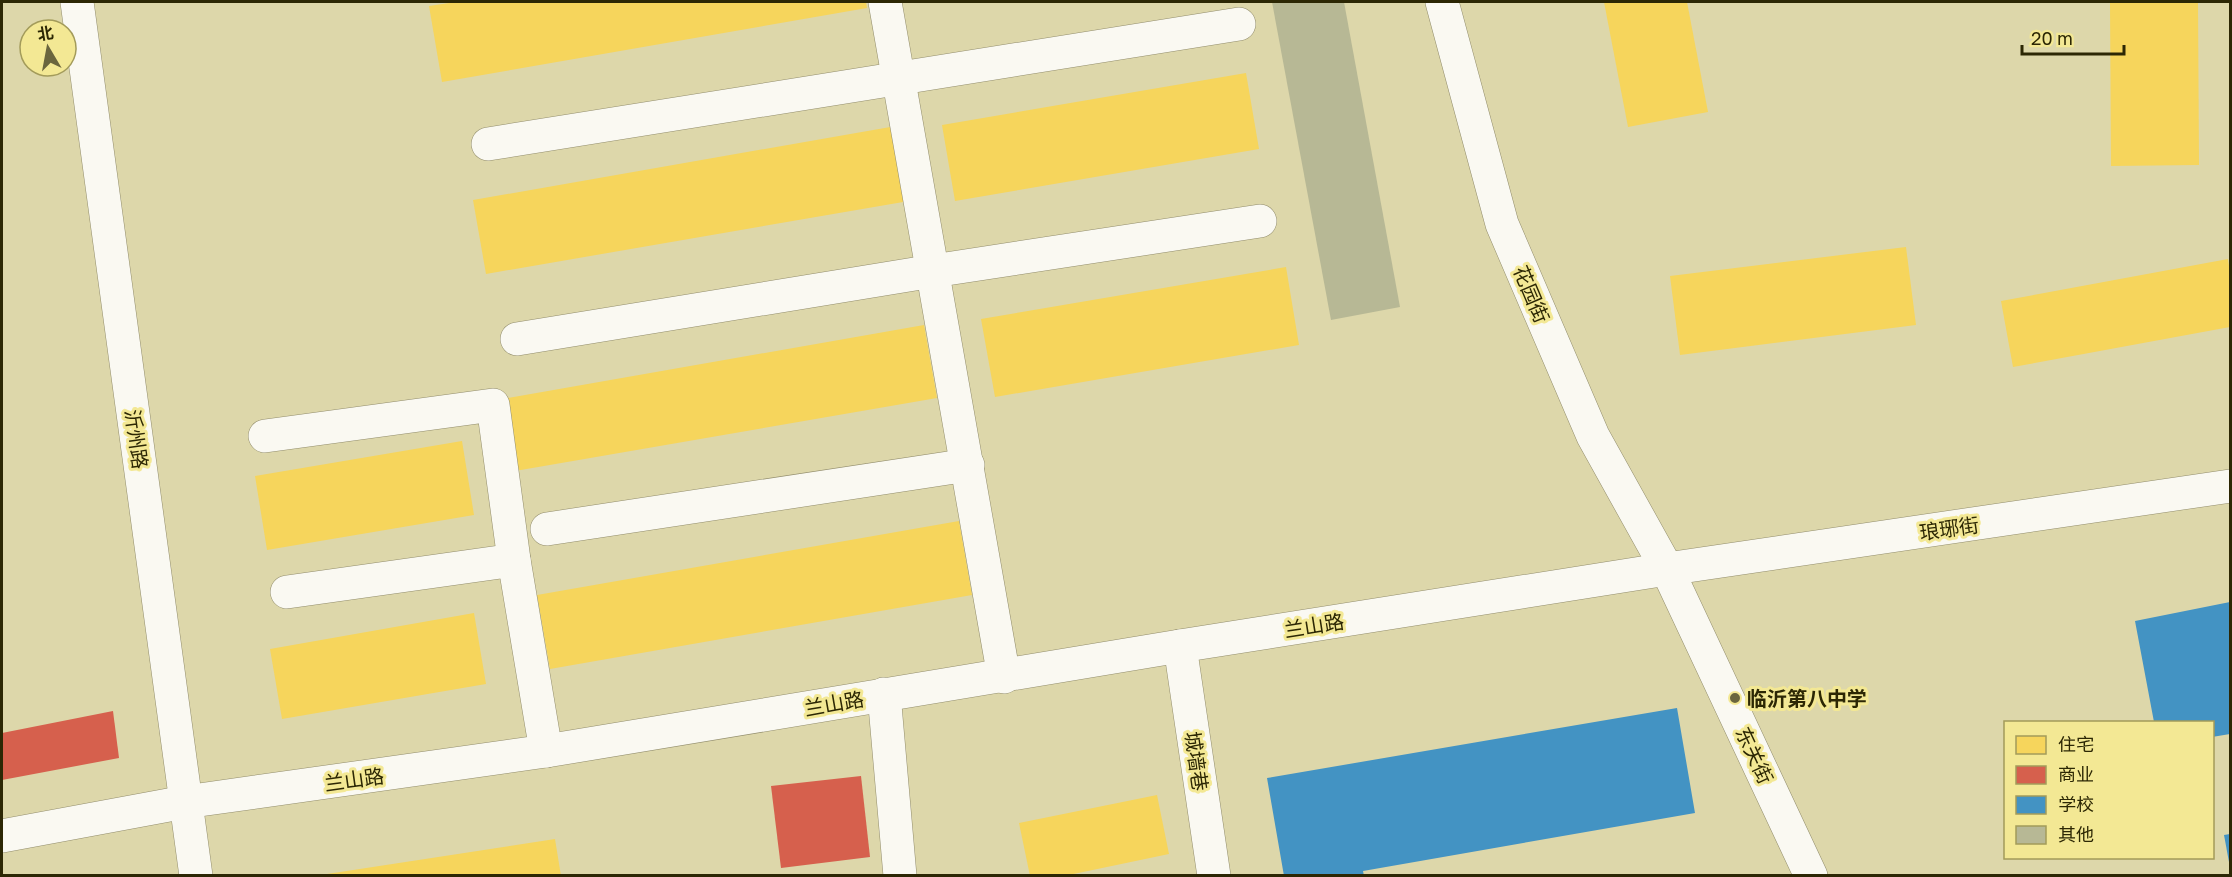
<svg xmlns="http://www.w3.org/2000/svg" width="2232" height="877" viewBox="0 0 2232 877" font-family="'Golos Text','Noto Sans SC',sans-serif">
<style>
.homes{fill:#f6d55c}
.shops{fill:#d6604d}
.schools{fill:#4393c3}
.building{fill:#b7b895}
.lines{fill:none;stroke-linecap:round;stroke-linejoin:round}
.minor-casing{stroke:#928d6c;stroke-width:34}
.minor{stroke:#faf9f2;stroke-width:33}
.poi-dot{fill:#6a653e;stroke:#f3e894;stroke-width:2}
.labels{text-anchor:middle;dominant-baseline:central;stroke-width:6;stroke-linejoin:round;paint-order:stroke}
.street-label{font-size:20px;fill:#2c2704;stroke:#f3e894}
.poi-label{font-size:20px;font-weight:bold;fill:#2c2704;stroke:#f3e894;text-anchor:start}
</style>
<rect width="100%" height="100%" fill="#ddd7aa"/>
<g class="homes">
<path d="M456 2H866L867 8 442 82 429 6Z"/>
<path d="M1604 2H1687L1708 112 1628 127Z"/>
<path d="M2110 2H2198L2199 165 2111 166Z"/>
<path d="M1246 73 1259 149 955 201 942 125Z"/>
<path d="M896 126 909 201 486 274 473 200Z"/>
<path d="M1906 247 1916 325 1680 355 1670 276Z"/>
<path d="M2228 259 2230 272V327L2013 367 2001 301Z"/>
<path d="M1286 267 1299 345 995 397 981 319Z"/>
<path d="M924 325 937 398 515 471 502 399Z"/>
<path d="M462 441 474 515 267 550 255 476Z"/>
<path d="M959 521 972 595 550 669 537 595Z"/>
<path d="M474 613 486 684 282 719 270 649Z"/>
<path d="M1157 795 1169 854 1064 876H1030L1019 823Z"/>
<path d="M555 839 561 876H327V874Z"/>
</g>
<g class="shops">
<path d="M113 711 119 758 2 780V733Z"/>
<path d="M861 776 870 857 781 868 771 786Z"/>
</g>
<g class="schools">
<path d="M2230 602V734L2212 737V722H2154L2135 621Z"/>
<path d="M1677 708 1695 813 1363 871 1364 876H1284L1267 778Z"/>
<path d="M2230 834V862H2229L2224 835Z"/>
</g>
<path class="building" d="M1272 2H1344L1400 307 1331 320Z"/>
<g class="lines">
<g class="minor-casing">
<g id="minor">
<path d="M77 2 196 876"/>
<path d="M885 2 1004 677"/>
<path d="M1442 2 1502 224 1593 436 1667 569 1811 876"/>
<path d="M488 144 1239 24"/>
<path d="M517 339 933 271 1260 221"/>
<path d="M265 436 493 405 514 560 546 751"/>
<path d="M547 529 968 465"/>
<path d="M287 592 514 560"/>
<path d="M1180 646 1214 876"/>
<path d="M884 694 900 876"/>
<path d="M2 836 185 802 546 751 1180 646 1667 569 2230 486"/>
</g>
</g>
<use href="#minor" class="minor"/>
</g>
<circle class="poi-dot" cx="1735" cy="698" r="6"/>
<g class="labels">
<g class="street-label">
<text transform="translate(1532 294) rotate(67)">花园街</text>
<text transform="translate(137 439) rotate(82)">沂州路</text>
<text transform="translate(1949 528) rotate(-8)">琅琊街</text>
<text transform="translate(1314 625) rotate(-9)">兰山路</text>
<text transform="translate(834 703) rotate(-10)">兰山路</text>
<text transform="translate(1755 755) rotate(65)">东关街</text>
<text transform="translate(1197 761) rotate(82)">城墙巷</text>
<text transform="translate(354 779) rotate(-8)">兰山路</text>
</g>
<g class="poi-label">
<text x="1747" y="698">临沂第八中学</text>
</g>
</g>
<rect width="2232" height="877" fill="none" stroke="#2c2704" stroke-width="6"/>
<rect x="2004" y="721" width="210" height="138" fill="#f3e894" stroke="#a39b5a" stroke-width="1.5"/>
<rect x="2016" y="736" width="30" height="18" fill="#f6d55c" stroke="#a39b5a" stroke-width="1.5"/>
<text x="2058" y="751" font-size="18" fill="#2c2704">住宅</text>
<rect x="2016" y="766" width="30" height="18" fill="#d6604d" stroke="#a39b5a" stroke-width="1.5"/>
<text x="2058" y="781" font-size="18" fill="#2c2704">商业</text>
<rect x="2016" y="796" width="30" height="18" fill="#4393c3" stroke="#a39b5a" stroke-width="1.5"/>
<text x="2058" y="811" font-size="18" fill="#2c2704">学校</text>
<rect x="2016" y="826" width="30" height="18" fill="#b7b895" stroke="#a39b5a" stroke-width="1.5"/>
<text x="2058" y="841" font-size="18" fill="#2c2704">其他</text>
<g transform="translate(48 48) rotate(350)"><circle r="28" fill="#f3e894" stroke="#a39b5a" stroke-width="1.5"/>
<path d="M0-4.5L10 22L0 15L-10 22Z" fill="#6a653e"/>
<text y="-9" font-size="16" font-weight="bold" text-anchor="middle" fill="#2c2704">北</text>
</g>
<path d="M2022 45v9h102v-9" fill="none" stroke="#2c2704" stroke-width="3"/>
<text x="2031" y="45" font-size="18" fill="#2c2704" stroke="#f3e894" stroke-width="4.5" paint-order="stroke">20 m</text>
</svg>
